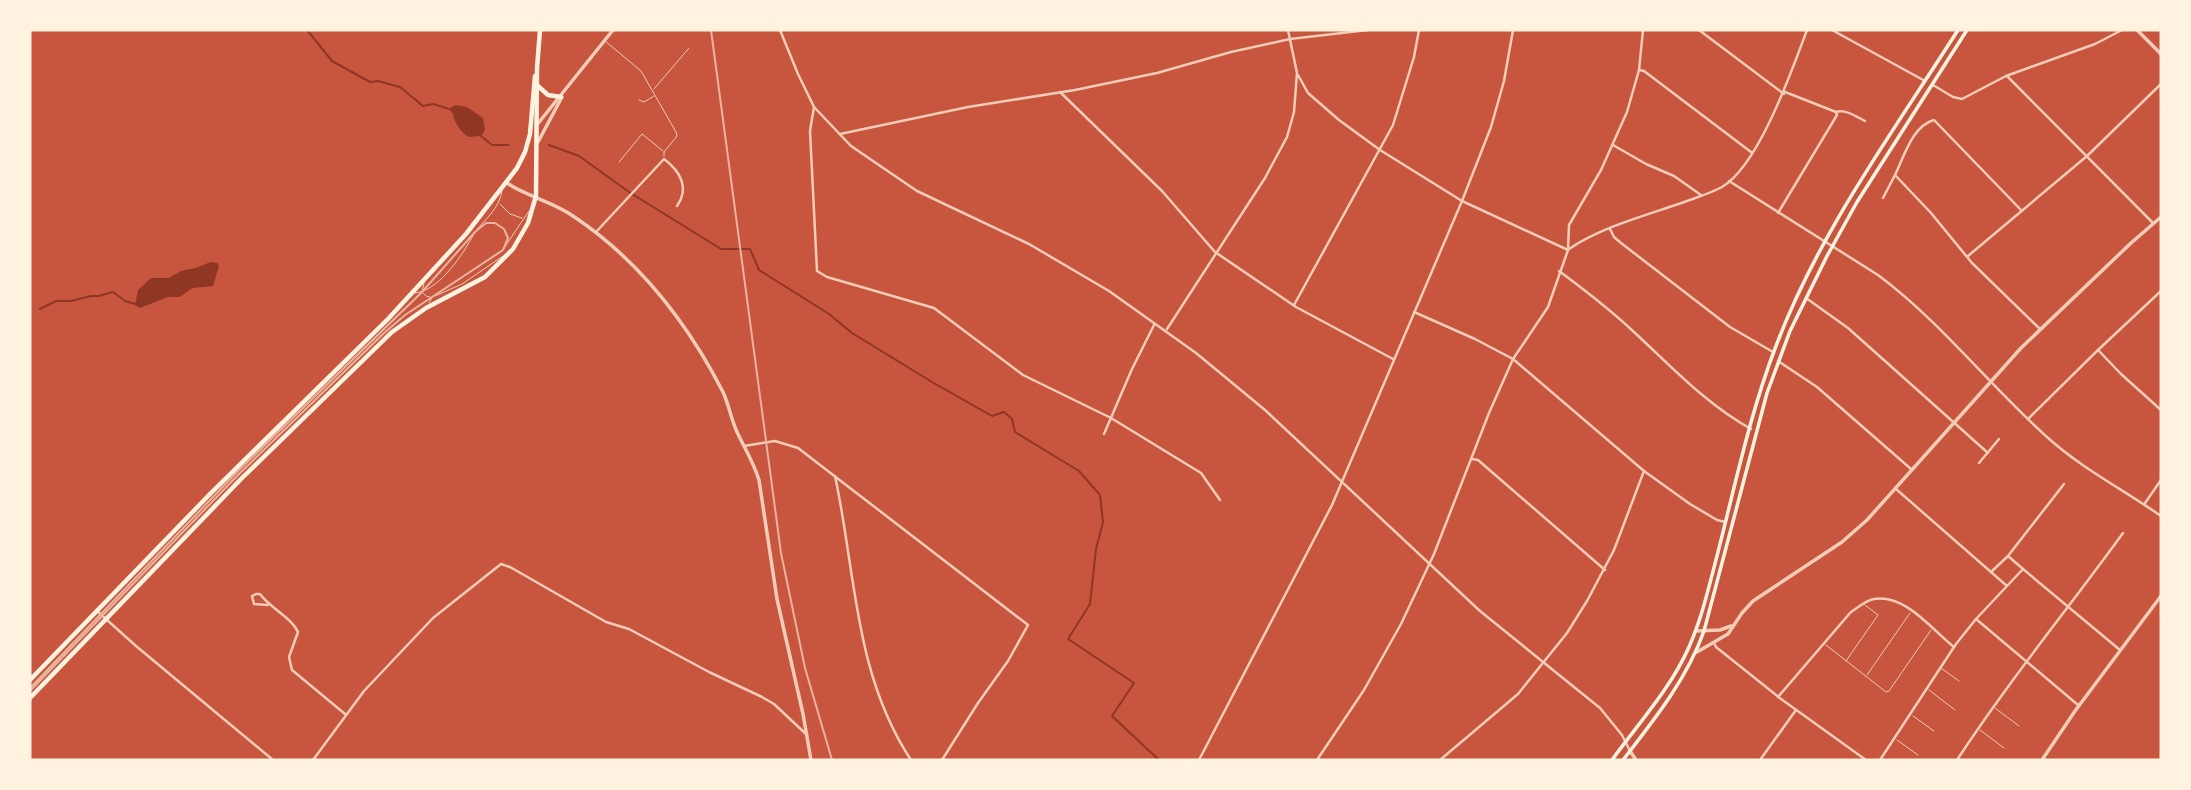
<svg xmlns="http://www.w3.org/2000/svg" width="2191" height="790" viewBox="0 0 2191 790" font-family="Karla,sans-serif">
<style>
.water{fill:#8f3625}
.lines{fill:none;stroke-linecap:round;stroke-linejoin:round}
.stream{stroke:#8f3625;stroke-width:2}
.service{stroke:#f1ccb7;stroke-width:1}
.minor{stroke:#f1ccb7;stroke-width:2.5}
.tertiary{stroke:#f1ccb7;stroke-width:3.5}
.secondary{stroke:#fff3e0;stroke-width:3.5}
.primary{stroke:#fff3e0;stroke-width:4.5}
.tram{stroke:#e9b49f;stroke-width:2}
.rail{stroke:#e9b49f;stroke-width:2}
</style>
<rect width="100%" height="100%" fill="#c8553d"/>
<g class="water">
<path d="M456 105 467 107 483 118 485 130 481 136 469 137C461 133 454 122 453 114L450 110V108Z"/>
<path d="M211 262 217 263 219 266 213 286 192 288 180 297H168L140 308 135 305 138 290 151 278H169L181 271 195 268Z"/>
</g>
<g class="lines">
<g class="stream">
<path d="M307 30 332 61 370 82 378 81 400 87 423 106 433 104 449 109"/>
<path d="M481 136 492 145H509"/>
<path d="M549 145 579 156 629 192 721 249H750L759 270 829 314 852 333 932 382 992 416 1004 412 1012 419 1015 432 1079 471 1100 495 1103 522 1096 549 1090 604 1068 639 1134 683 1112 716 1159 760"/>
<path d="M40 309 56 301H71L91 296H99L113 292 125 301 135 304"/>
</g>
<g class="service">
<path d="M605 41 641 71 676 132 677 136 664 152V156"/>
<path d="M654 89 689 48"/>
<path d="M639 100 644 102 654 96"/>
<path d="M619 162 642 134 663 151"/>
<path d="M500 204 510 214 522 218"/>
<path d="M424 283 422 292 426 296 430 297"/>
<path d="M415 293C435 291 453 267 464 251 468 245 471 238 475 232 486 218 499 209 502 191"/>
<path d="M435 296 462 284 503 256"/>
<path d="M429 303 433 296 502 251 529 211"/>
<path d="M1826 645 1886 692 1889 691 1931 630"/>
<path d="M1846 661 1878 615 1865 605"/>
<path d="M1941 668 1959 681"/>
<path d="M1867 675 1910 613"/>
<path d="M1929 690 1955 710"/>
<path d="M1995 708 2019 726"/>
<path d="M1913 716 1934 731"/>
<path d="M1980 730 2004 748"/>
<path d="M1897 740 1918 755"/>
</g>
<g class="minor">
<path d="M780 30 798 74 814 107 851 146 917 191 1029 244 1109 291 1196 353 1265 410 1480 611 1600 708 1622 735 1630 751"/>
<path d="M1699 30 1784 94"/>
<path d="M1832 30 1925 81"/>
<path d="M1639 70 1644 71 1751 152"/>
<path d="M1298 75 1308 93 1339 120 1380 150 1462 201 1568 250"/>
<path d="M2007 76 2153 223"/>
<path d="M1933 85 1953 97 1962 99 2006 76 2095 44 2122 30"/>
<path d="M1060 92 1162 191 1215 252 1296 307 1393 359"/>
<path d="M1785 92 1836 112C1846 109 1857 117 1865 121"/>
<path d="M814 107 810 131 817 271 827 277 934 308 1023 375 1111 418 1201 473 1220 500"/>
<path d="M840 134 968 107 1075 90 1157 73 1231 52 1290 39 1368 30"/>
<path d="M1613 145 1646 164 1674 176 1701 195"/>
<path d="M1729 181 1878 275C1941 322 1989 385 2047 437 2081 468 2124 490 2161 516"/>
<path d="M1883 198 1895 175"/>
<path d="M2022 211 1934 120C1912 126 1904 157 1895 175L1931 213 1972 263 2040 329"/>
<path d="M1778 213 1837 115 1836 112"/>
<path d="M1610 229 1614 237 1621 243 1730 327 1773 352"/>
<path d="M596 232 664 159C680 171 690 188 677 206"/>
<path d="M1569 249C1603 226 1648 215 1687 201 1698 197 1711 193 1722 187 1759 165 1792 70 1807 30"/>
<path d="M1968 256 2087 156 2161 84"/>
<path d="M1559 271C1586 291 1611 310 1635 333 1672 367 1706 404 1751 429"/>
<path d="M1806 298 1848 328 1988 453"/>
<path d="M1294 305 1393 125 1414 57 1419 30"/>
<path d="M1414 312 1475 339 1513 359 1644 471 1690 504 1717 520 1725 522"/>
<path d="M1167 329 1265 178 1287 137 1294 112 1297 73 1288 30"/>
<path d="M2098 350 2121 374 2161 410"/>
<path d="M1778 361 1817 387 1911 469"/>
<path d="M2028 419 2098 350 2161 291"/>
<path d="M1104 434 1132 369 1154 325"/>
<path d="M744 446 775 441 798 448 1028 625 1008 661 978 703 942 760"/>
<path d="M1472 459 1478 460 1605 570"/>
<path d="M1979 463 1999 439"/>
<path d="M835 476C856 573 854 674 911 760"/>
<path d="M1896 489 1991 572"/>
<path d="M2145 503 2161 480"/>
<path d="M2008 556 2023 569 2007 586 1991 572 2008 556 2064 484"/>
<path d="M2023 569 2120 650"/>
<path d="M268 605 254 604 252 596 256 594H260C270 608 291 617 298 632L289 657 292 670 345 714"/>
<path d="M97 611 136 646 273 760"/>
<path d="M1976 619 2078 705"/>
<path d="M1714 643 1716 647 1781 699 1866 760"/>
<path d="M1778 697 1850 613C1857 608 1866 600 1874 599 1906 594 1932 630 1954 647"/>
<path d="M313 760 364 691 433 618 501 564 510 567 606 622 629 629 709 672 762 697 774 704 807 735"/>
<path d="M1199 760 1332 505 1462 201 1491 127 1504 81 1513 30"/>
<path d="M1317 760 1364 690 1401 624 1434 554 1489 413 1513 359 1548 307 1568 250 1569 225 1601 170 1627 112 1639 70 1643 30"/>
<path d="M1440 760 1518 694 1567 633 1587 601 1614 550 1644 471"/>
<path d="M1760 760 1796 710"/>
<path d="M1880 760 1956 644 1976 619 2007 586"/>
<path d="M1957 760C2008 682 2068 609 2123 533"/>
</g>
<g class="tertiary">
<path d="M2137 30 2161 54"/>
<path d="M536 126 613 30"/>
<path d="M538 142 562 97"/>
<path d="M507 183C525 196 552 201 573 216 639 260 687 322 723 392 729 405 731 419 737 432 745 449 753 461 759 480L777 599 803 714 811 760"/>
<path d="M1696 631 1720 630 1731 626"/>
<path d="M1697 652 1728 634 1742 613 1753 601 1842 542 1867 520 2021 348 2131 243 2161 217"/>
<path d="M1630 751 1636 760"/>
<path d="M2042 760 2075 711 2161 596"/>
</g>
<g class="secondary">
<path d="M1612 760C1638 724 1671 688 1689 647 1702 618 1709 586 1717 556 1735 486 1750 413 1776 346 1819 232 1893 132 1958 30"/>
<path d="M1623 760C1654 720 1687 679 1704 631L1767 393 1790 331 1827 256 1857 202 1967 30"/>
</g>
<g class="primary">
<path d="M538 86 548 95 561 97"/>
<path d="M30 680 211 493 388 319 466 234 517 168 525 152 530 134 535 76"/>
<path d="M30 698 241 479 392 332 426 308 485 277 513 249 528 223 536 196 537 68 540 30"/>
</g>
<path class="tram" d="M30 688 235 474 422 292 475 232 486 223H495L504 229 508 238 503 250 405 315 383 334 237 476 30 691"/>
<path class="rail" d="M711 30 781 553 805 668 832 760"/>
</g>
<rect width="2191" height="790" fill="none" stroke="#fff3e0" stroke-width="63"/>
</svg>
